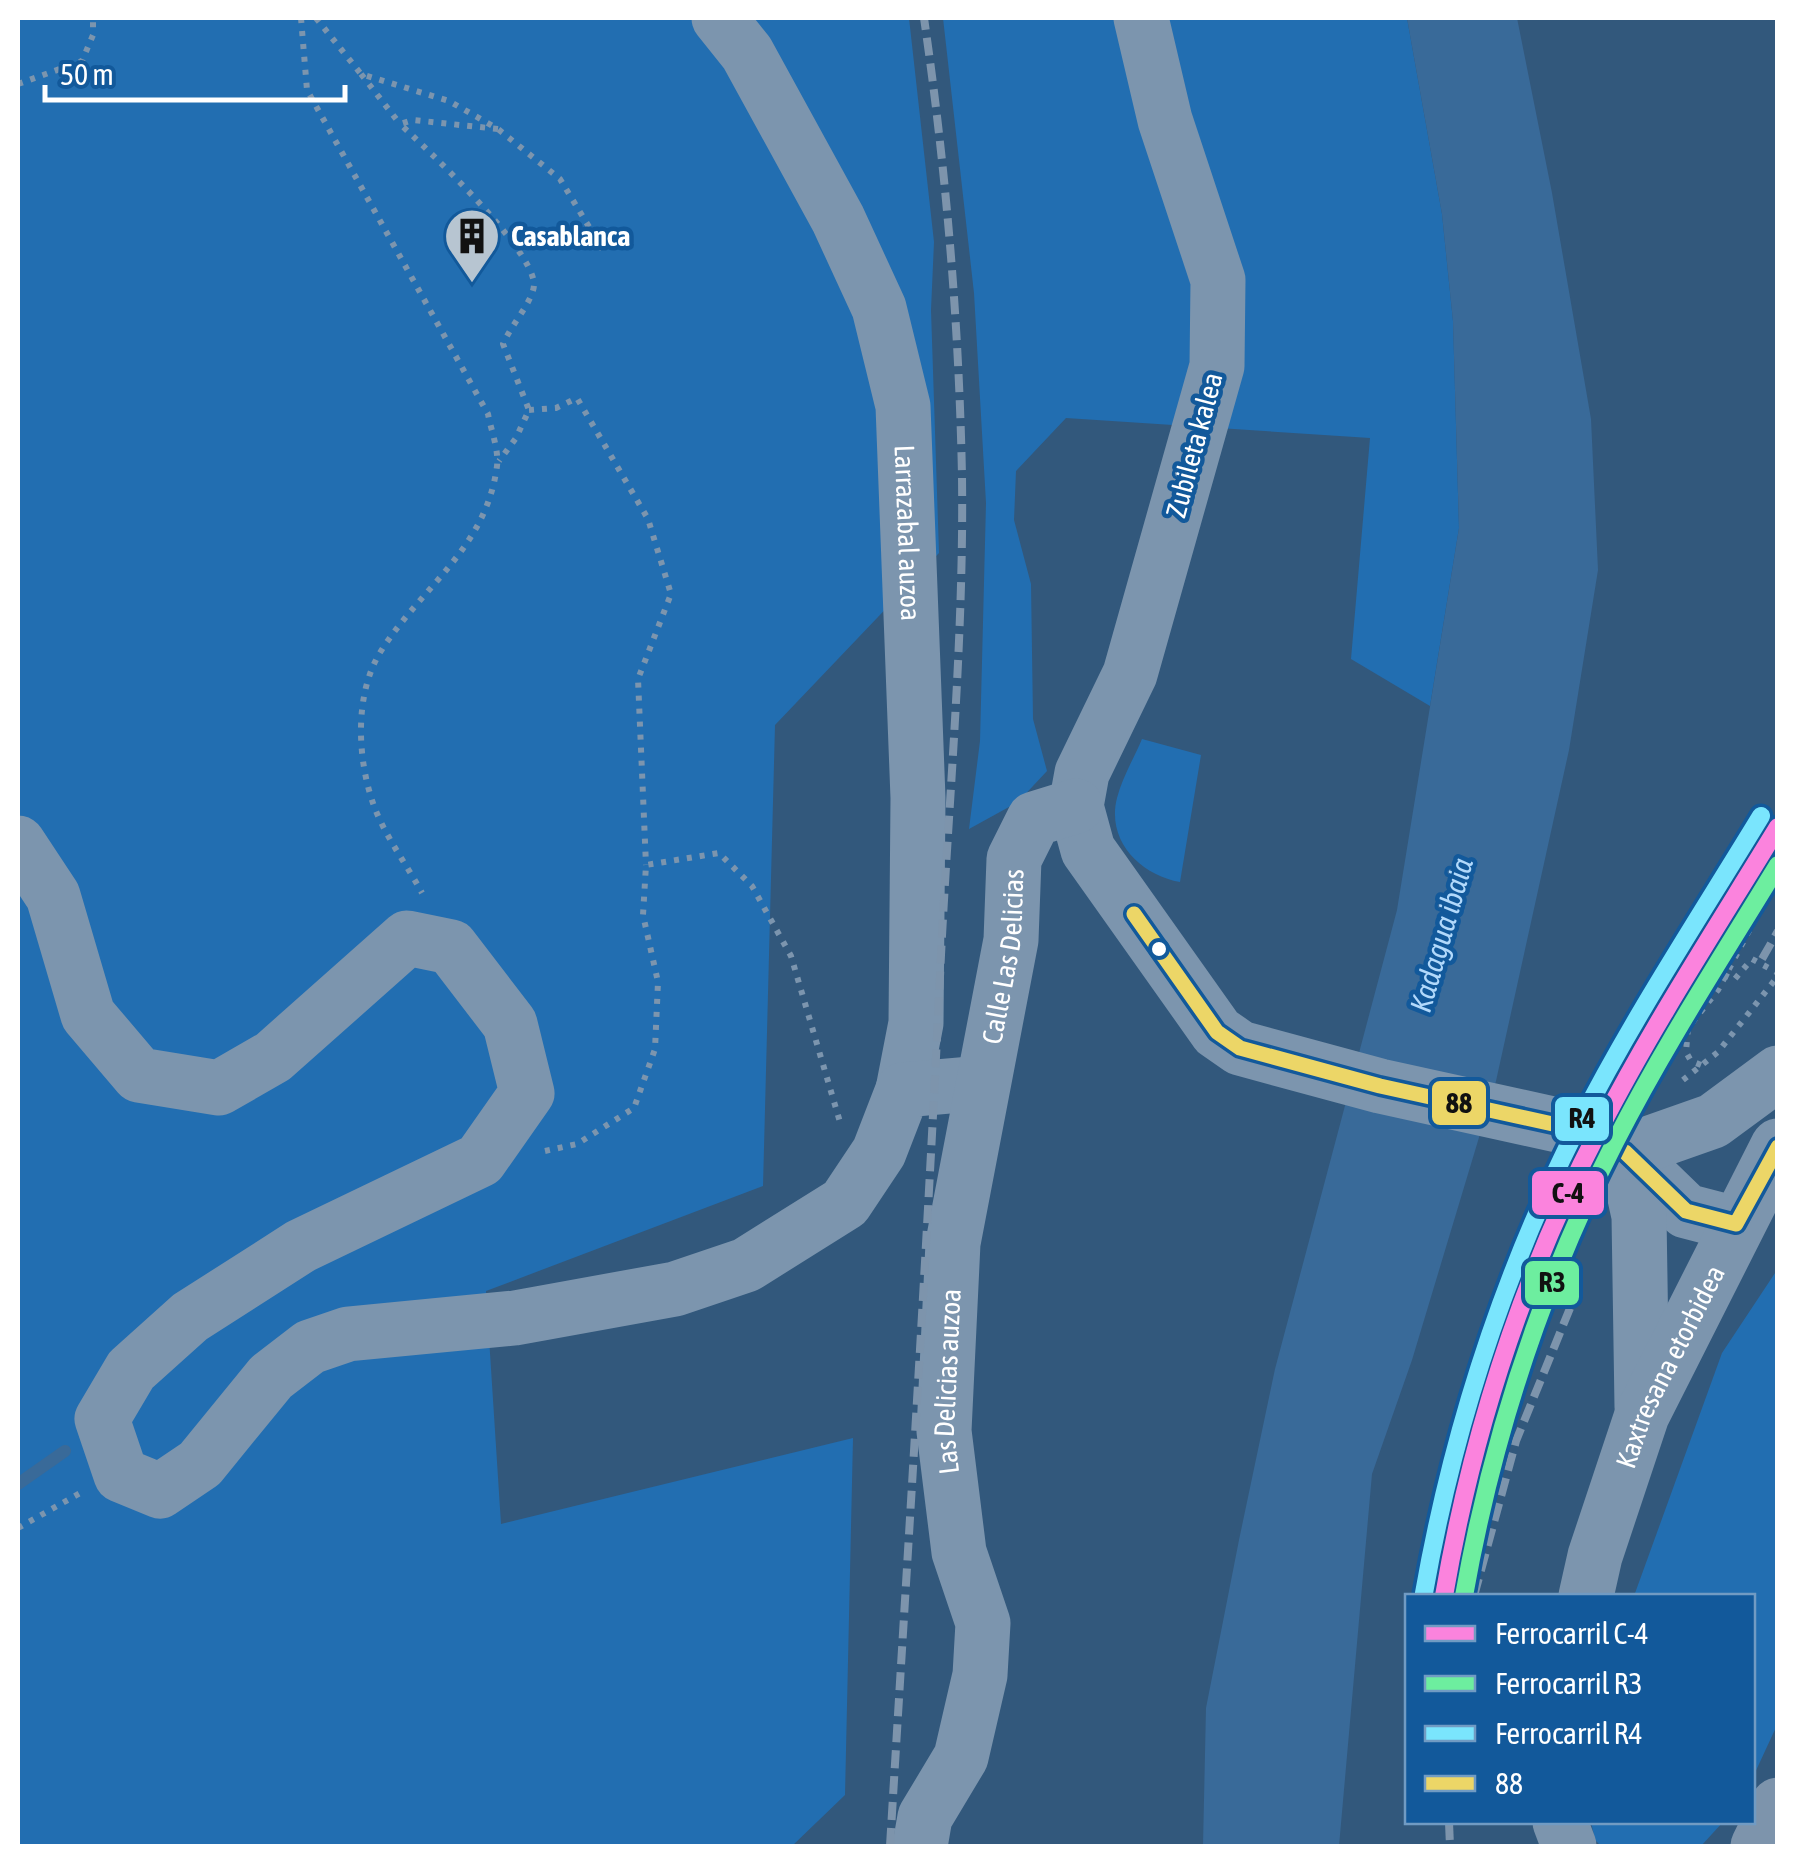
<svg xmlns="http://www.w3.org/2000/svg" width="1795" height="1864" viewBox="0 0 1795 1864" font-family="'Asap Condensed',sans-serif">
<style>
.green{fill:#226eb1}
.water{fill:#396a99}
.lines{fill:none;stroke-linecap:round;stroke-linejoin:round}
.stream{stroke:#396a99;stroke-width:12}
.path{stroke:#7c95ae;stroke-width:6;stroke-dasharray:5 8;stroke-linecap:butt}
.minor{stroke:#7c95ae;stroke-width:55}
.highway{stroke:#7d94ac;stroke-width:55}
.rail{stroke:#7d94ac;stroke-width:8;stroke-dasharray:18 8;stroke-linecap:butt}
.bus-1-casing{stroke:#12599b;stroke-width:22}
.bus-1{stroke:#ecd667;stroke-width:15}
.rail-1-casing{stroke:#12599b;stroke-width:25}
.rail-2-casing{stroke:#12599b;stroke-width:25}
.rail-3-casing{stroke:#12599b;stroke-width:25}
.rail-1{stroke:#fb83dd;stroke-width:18}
.rail-2{stroke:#6dee9f;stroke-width:18}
.rail-3{stroke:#7ae5fd;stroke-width:18}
.bus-dot{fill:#fff;stroke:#12599b;stroke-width:4}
.labels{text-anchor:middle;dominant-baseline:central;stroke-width:9;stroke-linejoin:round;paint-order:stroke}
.poi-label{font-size:28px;font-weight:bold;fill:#fff;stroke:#12599b;text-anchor:start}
.street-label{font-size:28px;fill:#fff;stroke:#12599b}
.water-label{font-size:30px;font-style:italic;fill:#b2d9fb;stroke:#12599b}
.line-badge{stroke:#12599b;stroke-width:4}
.pale-badge-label{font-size:28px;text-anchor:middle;font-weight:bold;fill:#111}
</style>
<rect width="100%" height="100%" fill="#32587c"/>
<g class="green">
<path d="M18 18H909L934 242 931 310 939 553 775 725 763 1186 486 1291 501 1524 853 1438 845 1795 792 1846H18Z"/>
<path d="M943 18H1407L1442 214 1453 321 1459 528 1430 706 1351 659 1370 438 1066 418 1016 471 1014 520 1031 584 1033 719 1047 771 1018 802 969 829 980 741 986 503 974 293Z"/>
<path d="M1142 739 1201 755 1180 882C1141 875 1106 841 1117 798 1122 778 1134 758 1142 739Z"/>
<path d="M1777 1270 1778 1723 1753 1777 1752 1596H1634L1722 1353Z"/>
<path d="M1591 1822H1723L1701 1846H1601L1595 1840Z"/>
</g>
<path class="water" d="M1407 18H1517L1552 193 1591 419 1598 570 1569 750 1496 1081 1412 1360 1372 1474 1339 1846H1203L1206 1708 1239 1540 1275 1369 1397 910 1459 528 1453 321 1442 214Z"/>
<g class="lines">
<path class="stream" d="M18 1484 65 1451"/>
<g class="path">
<path d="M301 18 307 90 488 414C491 430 499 450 497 466 486 549 422 586 381 651 354 694 357 759 374 806 385 836 407 865 422 893"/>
<path d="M316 18 361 74 449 101 498 129 560 179 603 250"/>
<path d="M361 74 400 124"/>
<path d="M18 84 82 61 93 35V18"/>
<path d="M498 129 413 120 400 124C430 152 530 246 534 283 535 299 511 325 503 344L529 410 516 438 499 461"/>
<path d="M529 410 556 408 577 398 648 519 671 594 638 679 646 865"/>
<path d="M1724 975 1734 980 1752 959 1778 973"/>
<path d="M1701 1065 1691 1061 1686 1052 1688 1028 1718 990 1763 904"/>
<path d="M1683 1080 1718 1052 1778 976"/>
<path d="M545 1151 577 1144 634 1108 655 1049 658 982 643 915 646 865 719 853 752 886 791 956 840 1122"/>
<path d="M18 1528 82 1492"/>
</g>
<g class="minor">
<path id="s1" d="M719 18 747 53 838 219 879 308 903 406 918 798 916 1023 903 1090"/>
<path d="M1141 18 1165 120 1218 280 1217 366 1130 674 1082 773 1076 806 1088 850 1217 1032 1240 1048 1380 1086 1580 1130 1625 1152 1686 1211 1736 1224"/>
<path d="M18 843 53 896 88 1015 139 1075 219 1088 273 1057 407 938 451 947 510 1024 527 1093 480 1160 301 1246 190 1317 131 1370 102 1419 121 1475 160 1491 200 1464 271 1377 310 1347 348 1334 515 1318 675 1289 746 1265 845 1203 879 1152 903 1090 983 1083"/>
<path d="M1625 1152 1639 1216 1642 1407"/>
<path d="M1625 1152 1713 1121 1778 1073"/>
<path id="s2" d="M1586 1596 1595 1556 1642 1415 1778 1146"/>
<path d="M1560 1822 1569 1846"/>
<path id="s3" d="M920 1846 925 1817 961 1757 980 1675 983 1623 959 1552 944 1431 953 1243 1011 940 1014 859 1034 819 1076 806"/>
</g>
<path class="highway" d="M1758 1846 1778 1805"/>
<g class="rail">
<path d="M1762 959 1778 931"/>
<path d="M1474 1596 1516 1441 1579 1286"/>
<path d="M1449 1822 1450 1846"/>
<path d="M890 1846C908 1549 927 1252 941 955 949 796 964 635 962 476 959 323 946 169 924 18"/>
</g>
<g class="bus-1-casing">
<path id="bus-1" d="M1134 914 1217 1032 1240 1048 1380 1086 1580 1130 1625 1152 1686 1211 1736 1224 1778 1147"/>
</g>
<use href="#bus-1" class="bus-1"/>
<g class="rail-1-casing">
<path id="rail-1" d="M1444 1596C1472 1433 1523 1275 1600 1128 1653 1025 1717 927 1778 827"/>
</g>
<g class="rail-2-casing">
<path id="rail-2" d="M1464 1596C1492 1438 1542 1285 1615 1142 1664 1046 1722 957 1778 865"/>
</g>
<g class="rail-3-casing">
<path id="rail-3" d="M1424 1593C1453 1429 1504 1272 1579 1124 1633 1018 1699 918 1761 816"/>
</g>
<use href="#rail-1" class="rail-1"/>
<use href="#rail-2" class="rail-2"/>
<use href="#rail-3" class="rail-3"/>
</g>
<defs>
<g id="building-pin" transform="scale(2.875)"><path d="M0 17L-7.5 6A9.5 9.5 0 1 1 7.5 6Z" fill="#b7c5d1" stroke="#12599b"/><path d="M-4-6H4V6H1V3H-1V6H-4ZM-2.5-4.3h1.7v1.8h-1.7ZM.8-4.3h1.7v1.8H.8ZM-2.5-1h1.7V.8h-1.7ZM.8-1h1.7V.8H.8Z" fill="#111"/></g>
</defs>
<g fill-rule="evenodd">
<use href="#building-pin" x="472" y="236"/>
</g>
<circle class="bus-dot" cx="1159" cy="949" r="9"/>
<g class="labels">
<g class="poi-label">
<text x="511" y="236">Casablanca</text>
</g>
<g class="street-label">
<text transform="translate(1194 445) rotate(-75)">Zubileta kalea</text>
<text stroke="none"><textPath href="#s1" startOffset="560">Larrazabal auzoa</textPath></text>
<text stroke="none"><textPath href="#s3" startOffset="912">Calle Las Delicias</textPath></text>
<text stroke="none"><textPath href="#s2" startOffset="245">Kaxtresana etorbidea</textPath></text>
<text stroke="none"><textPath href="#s3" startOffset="482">Las Delicias auzoa</textPath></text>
</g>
<g class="water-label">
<text transform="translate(1441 935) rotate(-74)">Kadagua ibaia</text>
</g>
</g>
<g class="line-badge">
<rect x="1430" y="1079" width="58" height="48" rx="10" fill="#ecd667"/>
<rect x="1553" y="1095" width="58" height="48" rx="10" fill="#7ae5fd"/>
<rect x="1530" y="1169" width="76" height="48" rx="10" fill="#fb83dd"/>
<rect x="1523" y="1259" width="58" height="48" rx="10" fill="#6dee9f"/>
</g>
<g class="pale-badge-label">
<text x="1459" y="1113">88</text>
<text x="1582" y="1128">R4</text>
<text x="1568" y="1203">C-4</text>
<text x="1552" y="1292">R3</text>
</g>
<rect width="1795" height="1864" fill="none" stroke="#ffffff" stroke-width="40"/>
<rect x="1405" y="1594" width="350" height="230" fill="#12599b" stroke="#719bc3" stroke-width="2.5"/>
<rect x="1425" y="1626" width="50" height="15" fill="#fb83dd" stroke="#719bc3" stroke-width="2.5"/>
<text x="1495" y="1644" font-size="30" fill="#ffffff">Ferrocarril C-4</text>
<rect x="1425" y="1676" width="50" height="15" fill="#6dee9f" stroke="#719bc3" stroke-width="2.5"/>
<text x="1495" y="1694" font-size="30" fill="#ffffff">Ferrocarril R3</text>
<rect x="1425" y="1726" width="50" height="15" fill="#7ae5fd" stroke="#719bc3" stroke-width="2.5"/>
<text x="1495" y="1744" font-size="30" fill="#ffffff">Ferrocarril R4</text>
<rect x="1425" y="1776" width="50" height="15" fill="#ecd667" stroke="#719bc3" stroke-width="2.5"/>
<text x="1495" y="1794" font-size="30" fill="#ffffff">88</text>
<path d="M45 85v15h300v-15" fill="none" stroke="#ffffff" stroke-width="5"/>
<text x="60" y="85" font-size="30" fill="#ffffff" stroke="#12599b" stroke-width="8" paint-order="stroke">50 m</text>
</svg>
